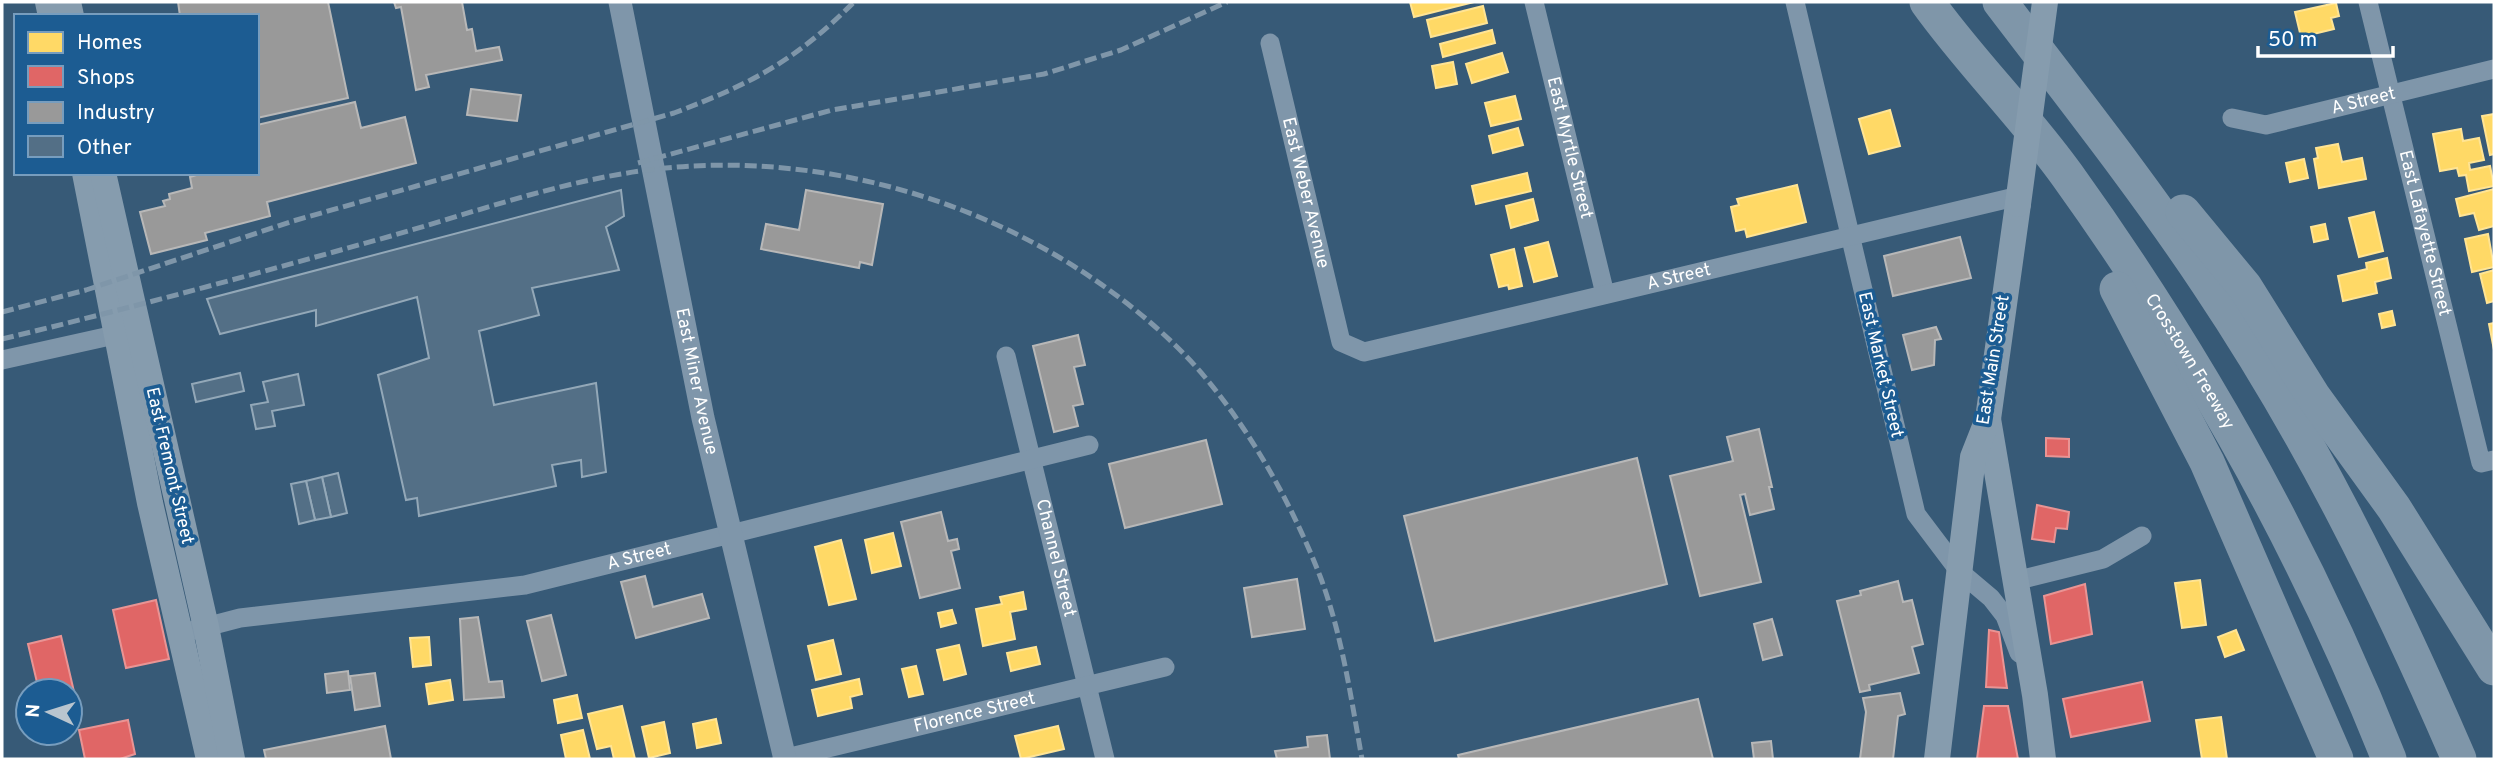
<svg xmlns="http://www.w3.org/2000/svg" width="2496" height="761" viewBox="0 0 2496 761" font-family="Overpass,sans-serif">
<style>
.homes{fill:#ffd966;stroke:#ffe494;stroke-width:2}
.shops{fill:#e06666;stroke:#e99494;stroke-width:2}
.industry{fill:#999;stroke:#b8b8b8;stroke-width:2}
.building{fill:#536f86;stroke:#93a8b8;stroke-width:2}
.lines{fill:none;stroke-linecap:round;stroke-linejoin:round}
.minor{stroke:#7f96aa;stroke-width:19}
.tertiary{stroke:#7f96aa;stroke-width:23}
.secondary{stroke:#869cae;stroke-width:26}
.motorway{stroke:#7f96a9;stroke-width:35}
.rail{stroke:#7f96a9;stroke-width:5;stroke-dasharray:12 5;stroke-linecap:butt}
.secondary-bridge{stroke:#869cae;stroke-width:26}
.labels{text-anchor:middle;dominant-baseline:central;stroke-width:7;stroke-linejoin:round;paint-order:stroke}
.street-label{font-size:18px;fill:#fff;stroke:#1c5c92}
</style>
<rect width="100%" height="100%" fill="#375a77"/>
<g class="homes">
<path d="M1410 2H1474L1414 17Z"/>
<path d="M2336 3 2339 16 2331 18 2334 29 2301 37 2295 12Z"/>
<path d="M1483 6 1487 23 1431 37 1427 20Z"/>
<path d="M1492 30 1495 43 1443 57 1440 44Z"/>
<path d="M1502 53 1508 72 1472 83 1466 64Z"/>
<path d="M1453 62 1457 84 1436 88 1432 66Z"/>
<path d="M1515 96 1521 119 1491 126 1485 103Z"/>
<path d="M1890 110 1900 146 1869 154 1859 119Z"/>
<path d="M2494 114V154L2490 155 2482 116Z"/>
<path d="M1518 128 1523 145 1493 153 1489 136Z"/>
<path d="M2461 129 2463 141 2479 138 2484 160 2469 163 2470 170 2490 166 2494 186 2469 191 2466 175 2459 176 2457 168 2440 171 2433 134Z"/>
<path d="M2338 144 2342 162 2362 158 2366 179 2319 188 2314 159 2318 158 2316 148Z"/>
<path d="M2304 159 2308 178 2290 182 2286 163Z"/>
<path d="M1527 173 1531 191 1476 204 1472 186Z"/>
<path d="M1797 185 1806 222 1747 237 1745 229 1736 231 1731 207 1739 205 1737 199Z"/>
<path d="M2494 189V226L2479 230 2474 213 2460 216 2456 199Z"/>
<path d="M1533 199 1538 220 1511 228 1506 206Z"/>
<path d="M2374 212 2383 251 2359 257 2349 218Z"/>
<path d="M2325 224 2328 239 2314 242 2311 227Z"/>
<path d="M2488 234 2494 267 2472 272 2465 239Z"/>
<path d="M1548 242 1557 276 1534 282 1525 248Z"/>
<path d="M1514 249 1522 286 1509 289 1508 285 1499 287 1491 255Z"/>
<path d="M2387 258 2391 278 2375 282 2377 293 2343 301 2338 276 2367 269 2366 263Z"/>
<path d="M2494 270V301L2487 303 2480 274Z"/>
<path d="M2392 311 2395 325 2382 328 2379 314Z"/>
<path d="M2494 323V350L2489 324Z"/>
<path d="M893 533 901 566 872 573 865 540Z"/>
<path d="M841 540 856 599 829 605 815 547Z"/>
<path d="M2200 580 2206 625 2182 628 2175 583Z"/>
<path d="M1023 592 1026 609 1010 612 1015 639 983 646 976 609 1002 604 1000 597Z"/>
<path d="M952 610 956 623 941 627 938 613Z"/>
<path d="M2236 630 2244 650 2225 657 2218 637Z"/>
<path d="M429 637 431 665 413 667 410 638Z"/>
<path d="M833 640 841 674 816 680 808 646Z"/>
<path d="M959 645 966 674 944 680 937 650Z"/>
<path d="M1036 647 1040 664 1011 671 1007 653Z"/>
<path d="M916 666 923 694 909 697 902 669Z"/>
<path d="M859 679 862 694 850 697 852 708 818 716 812 690Z"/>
<path d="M450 680 453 700 429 704 426 684Z"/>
<path d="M577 695 582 718 558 723 554 700Z"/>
<path d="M622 706 635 759H614L611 746 597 749 588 714Z"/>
<path d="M2221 717 2227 759H2202L2196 720Z"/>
<path d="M716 719 721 743 697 748 693 724Z"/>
<path d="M664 722 670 753 649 758 642 727Z"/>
<path d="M1058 726 1064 749 1021 759 1015 736Z"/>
<path d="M583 730 590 759H566L561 735Z"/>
</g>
<g class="shops">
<path d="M2046 438 2069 439V457L2046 456Z"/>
<path d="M2037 505 2069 512 2067 529 2056 528 2054 542 2032 539Z"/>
<path d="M2085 584 2092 634 2051 644 2044 596Z"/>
<path d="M156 600 169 659 126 668 113 610Z"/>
<path d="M1989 630 1999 632 2007 688 1986 687Z"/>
<path d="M61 636 75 696H70V691H39L28 644Z"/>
<path d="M2142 682 2150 721 2071 737 2063 699Z"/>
<path d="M1984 706H2008L2018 759H1977Z"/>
<path d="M128 720 135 754 120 759H85L79 730Z"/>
</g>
<g class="industry">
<path d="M178 2H328L348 98 257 118V16H180Z"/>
<path d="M394 2H462L467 30 472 29 476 51 499 47 502 60 426 75 429 87 416 90 401 7 396 8Z"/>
<path d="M471 89 521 95 517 121 467 115Z"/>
<path d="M355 102 361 128 405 117 416 163 267 202 270 216 205 233 207 240 151 254 140 212 165 206 163 201 170 199 169 194 192 188 190 177 203 173H257V125Z"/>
<path d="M806 190 883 204 872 265 860 262 859 268 761 249 766 224 799 230Z"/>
<path d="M1960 237 1971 278 1893 296 1884 256Z"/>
<path d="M1936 327 1941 339 1935 340 1934 365 1912 370 1903 335Z"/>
<path d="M1078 335 1085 365 1074 367 1083 404 1073 406 1078 426 1054 432 1033 346Z"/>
<path d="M1759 429 1772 487H1769L1774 509 1750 515 1745 494 1740 495 1761 582 1700 596 1670 476 1733 461 1727 437Z"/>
<path d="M1206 440 1222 504 1125 528 1109 464Z"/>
<path d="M1637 458 1667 584 1435 641 1404 516Z"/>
<path d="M941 512 948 541 957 539 959 549 951 551 960 588 920 598 901 522Z"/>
<path d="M645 576 653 607 702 594 709 618 636 638 621 582Z"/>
<path d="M1297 579 1305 629 1252 637 1244 588Z"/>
<path d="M1898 581 1903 602 1912 600 1923 644 1912 647 1919 673 1869 685 1870 690 1860 692 1837 601 1861 595 1860 591Z"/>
<path d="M551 615 566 675 542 681 527 621Z"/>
<path d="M478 617 489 682 502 681 504 697 464 700 460 619Z"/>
<path d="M1772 619 1782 655 1763 660 1754 624Z"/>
<path d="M348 671 350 690 327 693 325 674Z"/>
<path d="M375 673 380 706 355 710 350 676Z"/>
<path d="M1900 693 1905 714 1898 716 1893 759H1860L1866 712 1863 698Z"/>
<path d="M1698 699 1713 759H1459L1458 755Z"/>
<path d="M385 726 391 759H266L264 750Z"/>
<path d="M1327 735 1330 759H1277L1275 751 1308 747 1307 737Z"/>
<path d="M1771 741 1773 759H1754L1752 743Z"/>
</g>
<g class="building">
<path d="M621 190 624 216 606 227 619 270 532 288 539 315 479 331 494 405 596 383 606 472 582 477 581 460 552 465 556 486 419 516 417 498 406 500 378 375 429 358 417 297 316 326V310L220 334 207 299Z"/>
<path d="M240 373 244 391 196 402 192 384Z"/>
<path d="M298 374 304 405 272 411 275 426 256 429 251 405 268 402 263 382Z"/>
<path d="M338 473 347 513 331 517 322 477Z"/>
<path d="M322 477 331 517 315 520 306 481Z"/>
<path d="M306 481 315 520 299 524 291 484Z"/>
</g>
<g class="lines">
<g class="minor">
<path id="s1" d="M1534 2 1605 294"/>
<path d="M1795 2 1916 514 1959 571 1991 598 2005 616 2019 653"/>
<path id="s2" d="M2368 2 2481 463 2494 460"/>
<path id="s3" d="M1270 43 1341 342 1364 352 2019 196"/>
<path id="s4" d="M2232 118 2266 125 2494 69"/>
<path id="s5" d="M1006 356 1105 759"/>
<path d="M2 360 119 334"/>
<path d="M2015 581 2103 559 2142 536"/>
<path id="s6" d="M194 630 240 618 525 585 1089 445"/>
<path id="s7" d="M782 759 1165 667"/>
</g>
<path class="tertiary" id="s8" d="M620 2 703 418 785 759"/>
<g class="secondary">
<path d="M48 2 51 16"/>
<path d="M68 2 71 16"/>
<path d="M85 173 150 503 209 759"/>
<path d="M103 173 206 627 232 759"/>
<path d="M1988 419 2035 695 2043 759"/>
<path d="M1937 759 1973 457 1988 419 2018 204"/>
</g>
<g class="motorway">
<path id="s9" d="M1927 2C1970 62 2024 115 2067 175 2197 356 2307 552 2389 759"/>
<path d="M2000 2C2070 94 2143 186 2207 282 2309 434 2387 592 2459 759"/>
<path d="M2183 212 2245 287 2313 396 2394 508 2494 668"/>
<path d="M2117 289 2207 462 2336 759"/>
</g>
<g class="rail">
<path d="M638 163 832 110 1044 74 1121 50 1227 2"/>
<path d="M2 312 86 290 293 221 674 113C751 84 795 61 854 2"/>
<path d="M2 339C132 308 262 272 391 236 475 212 561 181 648 170 837 146 1038 213 1175 345 1237 405 1289 496 1320 576 1342 634 1351 698 1362 759"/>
</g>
<path class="secondary-bridge" d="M2018 204 2045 2"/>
</g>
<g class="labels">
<g class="street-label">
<text stroke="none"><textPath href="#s4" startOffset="135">A Street</textPath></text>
<text stroke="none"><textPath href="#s1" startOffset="150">East Myrtle Street</textPath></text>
<text stroke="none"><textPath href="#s3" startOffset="154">East Weber Avenue</textPath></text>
<text stroke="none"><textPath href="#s2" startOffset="238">East Lafayette Street</textPath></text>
<text stroke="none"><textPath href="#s3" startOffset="656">A Street</textPath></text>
<text transform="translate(1994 360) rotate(-81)">East Main Street</text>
<text stroke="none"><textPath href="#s9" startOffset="446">Crosstown Freeway</textPath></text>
<text transform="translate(1880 365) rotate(77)">East Market Street</text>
<text stroke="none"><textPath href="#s8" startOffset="387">East Miner Avenue</textPath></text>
<text transform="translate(169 466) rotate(77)">East Fremont Street</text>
<text stroke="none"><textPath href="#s6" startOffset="452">A Street</textPath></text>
<text stroke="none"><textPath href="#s5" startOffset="208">Channel Street</textPath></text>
<text stroke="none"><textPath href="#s7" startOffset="198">Florence Street</textPath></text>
</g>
</g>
<rect width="2496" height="761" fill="none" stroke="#ffffff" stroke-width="7"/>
<rect x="14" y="14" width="245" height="161" fill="#1c5c92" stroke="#779dbe" stroke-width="2"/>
<rect x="28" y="32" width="35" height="21" fill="#ffd966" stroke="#779dbe" stroke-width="2"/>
<text x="77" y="49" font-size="21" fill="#ffffff">Homes</text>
<rect x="28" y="66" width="35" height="21" fill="#e06666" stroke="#779dbe" stroke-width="2"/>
<text x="77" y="84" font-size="21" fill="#ffffff">Shops</text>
<rect x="28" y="102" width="35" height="21" fill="#999999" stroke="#779dbe" stroke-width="2"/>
<text x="77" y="119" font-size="21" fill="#ffffff">Industry</text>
<rect x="28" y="136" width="35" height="21" fill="#536f86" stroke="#779dbe" stroke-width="2"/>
<text x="77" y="154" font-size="21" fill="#ffffff">Other</text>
<g transform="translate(49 712) rotate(274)"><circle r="33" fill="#1c5c92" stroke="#779dbe" stroke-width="2"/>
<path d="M0-5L12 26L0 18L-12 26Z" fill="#b9c5cf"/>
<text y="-10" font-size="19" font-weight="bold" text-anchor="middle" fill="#ffffff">N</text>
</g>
<path d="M2258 46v10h135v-10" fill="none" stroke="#ffffff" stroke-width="3.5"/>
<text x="2268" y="46" font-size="21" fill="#ffffff" stroke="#1c5c92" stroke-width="5" paint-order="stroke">50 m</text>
</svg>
